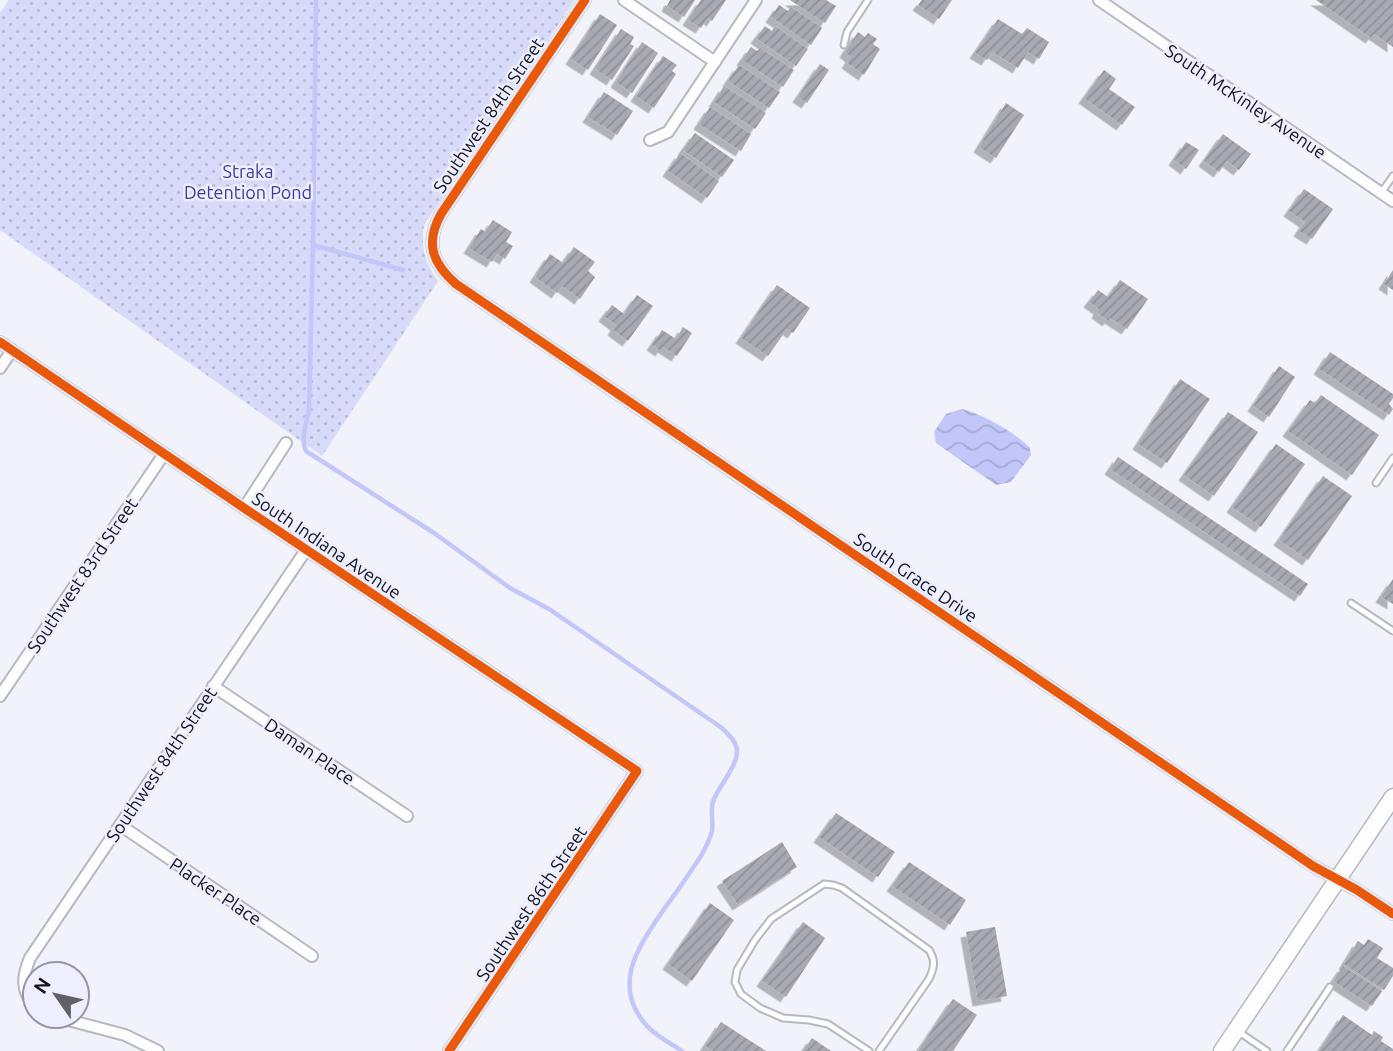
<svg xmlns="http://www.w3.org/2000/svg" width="1393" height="1051" viewBox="0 0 1393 1051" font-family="Ubuntu,sans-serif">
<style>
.grass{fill:url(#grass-dots)}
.water{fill:url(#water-waves)}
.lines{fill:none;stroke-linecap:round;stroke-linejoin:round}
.stream{stroke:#c2c6f8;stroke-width:4.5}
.building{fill:url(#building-hatch);filter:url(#shadow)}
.lane-casing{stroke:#b7b9c1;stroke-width:9}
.street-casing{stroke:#b7b9c1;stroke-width:14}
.secondary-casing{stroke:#b7b9c1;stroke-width:19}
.lane{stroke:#fdfdfe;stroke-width:5}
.street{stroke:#fdfdfe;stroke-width:10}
.secondary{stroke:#fdfdfe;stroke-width:16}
.cycleway-casing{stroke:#edeffe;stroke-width:13}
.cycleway{stroke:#e8590c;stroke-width:9}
.labels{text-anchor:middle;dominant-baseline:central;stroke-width:5;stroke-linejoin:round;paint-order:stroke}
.street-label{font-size:18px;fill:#11111a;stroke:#edeffe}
.park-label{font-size:18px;fill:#413b9b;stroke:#edeffe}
</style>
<defs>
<pattern id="grass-dots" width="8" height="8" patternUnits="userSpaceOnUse" patternTransform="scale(1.75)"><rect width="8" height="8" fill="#d7daf9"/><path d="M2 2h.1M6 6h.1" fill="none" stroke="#b8bad5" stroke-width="1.8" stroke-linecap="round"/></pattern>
<pattern id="water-waves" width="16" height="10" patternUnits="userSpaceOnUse" patternTransform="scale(1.75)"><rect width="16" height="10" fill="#c2c6f8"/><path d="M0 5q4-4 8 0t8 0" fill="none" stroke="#a6a9d4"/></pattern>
<pattern id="building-hatch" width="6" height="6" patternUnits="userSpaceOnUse" patternTransform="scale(1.75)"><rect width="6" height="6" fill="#a8a9b1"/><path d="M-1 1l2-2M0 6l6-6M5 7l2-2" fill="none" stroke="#909098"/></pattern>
<filter id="shadow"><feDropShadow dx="-5.5" dy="5.5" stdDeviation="0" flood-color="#0004"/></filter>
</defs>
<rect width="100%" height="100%" fill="#f1f2fa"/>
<path class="grass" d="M9 0H575L424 225C421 249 424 260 438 281L322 456 0 230V13Z"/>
<path class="water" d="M962 409C982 414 1015 432 1030 448L1031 455 1011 482 996 485 936 443 934 432 946 414Z"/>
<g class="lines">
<g class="stream">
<path d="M316 0 313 245 309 409C307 423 300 440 306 451L434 533 510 588 549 609 722 728C728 734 736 741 737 750 738 765 720 785 714 799 709 810 714 820 712 831 710 840 705 848 701 856 689 874 677 892 664 909 639 946 610 985 647 1026 656 1036 670 1043 682 1051"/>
<path d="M313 245 403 270"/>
</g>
</g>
<g class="building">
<path d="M670 0H695L684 17 667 6Z"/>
<path d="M701 0H726L712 21 708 18 701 28 688 20Z"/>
<path d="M790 0H826L836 6 825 23Z"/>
<path d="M922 0H952L939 19 918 5Z"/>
<path d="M1316 0H1393V47L1374 34 1371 38Z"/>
<path d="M779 5 788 11 791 7 822 28 811 45 771 17Z"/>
<path d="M600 14 617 25 588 70 571 59Z"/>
<path d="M998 19 1022 34 1027 28 1049 42 1039 59 1028 52 1018 68 992 52 987 60 975 53Z"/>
<path d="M765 26 772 31 775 26 808 49 796 66 756 38Z"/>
<path d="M621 29 634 37 630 44 634 46 612 80 595 69Z"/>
<path d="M858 32 865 37 868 33 877 39 873 44 880 49 864 75 847 63 851 57 845 52Z"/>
<path d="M642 42 658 53 632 93 616 82Z"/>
<path d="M751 47 757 51 760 48 794 70 783 87 742 60Z"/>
<path d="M663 56 677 65 672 71 676 74 654 108 636 96Z"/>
<path d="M820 64 829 70 807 103 798 97Z"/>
<path d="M739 65 780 92 769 108 728 81Z"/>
<path d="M1104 70 1116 79 1109 89 1135 107 1122 125 1084 98Z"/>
<path d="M724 86 766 113 755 129 714 102Z"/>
<path d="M604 92 633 111 617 135 588 117Z"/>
<path d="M1006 103 1024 115 996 158 979 147Z"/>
<path d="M710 107 751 134 741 151 699 124Z"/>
<path d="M695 133 734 160 722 177 683 150Z"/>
<path d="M1223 134 1251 154 1239 170 1227 161 1219 172 1204 161Z"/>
<path d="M1186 142 1199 150 1186 169 1174 160Z"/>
<path d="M680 153 719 181 707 198 668 171Z"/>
<path d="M1304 189 1333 209 1312 239 1299 231 1305 222 1289 211Z"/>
<path d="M493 220 512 232 506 242 513 246 505 259 497 254 492 262 469 248 481 229 485 232Z"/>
<path d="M574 247 595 262 588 271 595 277 580 299 562 286 557 293 535 277 550 254 563 263Z"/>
<path d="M1393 270V290L1384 284Z"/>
<path d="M1120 280 1148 299 1127 329 1110 318 1108 321 1097 313 1099 309 1089 302 1098 290 1108 297Z"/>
<path d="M777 285 810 308 793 333 787 329 768 356 741 338Z"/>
<path d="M637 295 653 306 628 341 613 330 616 325 604 316 612 305 624 314Z"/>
<path d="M683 327 692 333 677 356 663 347 661 351 652 345 662 330 676 339Z"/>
<path d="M1330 352 1393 394V398L1389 404 1393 409 1389 415 1319 369Z"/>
<path d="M1279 366 1295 377 1269 417 1253 406Z"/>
<path d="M1180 379 1210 399 1167 463 1138 444Z"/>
<path d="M1321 395 1379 435 1352 475 1288 431 1310 400 1315 403Z"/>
<path d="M1228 412 1258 432 1214 496 1184 475Z"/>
<path d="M1276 444 1305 464 1261 527 1232 507Z"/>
<path d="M1118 457 1308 584 1300 596 1110 469Z"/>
<path d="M1323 476 1352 496 1308 560 1279 540Z"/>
<path d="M1393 579V604L1381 597Z"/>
<path d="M836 813 895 852 878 877 819 837Z"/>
<path d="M782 842 797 867 738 905 722 881Z"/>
<path d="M909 862 966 900 950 925 892 886Z"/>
<path d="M710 903 734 920 692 981 668 964Z"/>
<path d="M803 922 825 938 786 997 762 981Z"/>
<path d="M995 927 1007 996 978 1001 966 932Z"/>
<path d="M1368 939 1383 948 1377 958 1393 968V976L1384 990 1344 964 1358 941 1364 945Z"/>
<path d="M1343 966 1382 991 1372 1006 1333 981Z"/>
<path d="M953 999 977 1015 953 1051H918Z"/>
<path d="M1343 1015 1372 1035 1374 1031 1383 1037 1381 1041 1393 1049V1051H1319Z"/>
<path d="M721 1022 766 1051H713L705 1046Z"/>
<path d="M812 1038 831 1051H803Z"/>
</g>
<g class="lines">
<g class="lane-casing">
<g id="lane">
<path d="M844 45 847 32 868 0"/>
<path d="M1381 193 1393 176"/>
<path d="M1376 483 1393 458"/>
<path d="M1351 603 1393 631"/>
<path d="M1239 1032 1267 1051"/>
<path d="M869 1051 828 1024 809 1020 783 1018 760 1008 741 994 735 982 737 970 755 940 771 919 824 884 833 885 842 888 929 950C936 961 934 968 929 979L879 1051"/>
<path d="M1287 1051 1330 987"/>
</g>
</g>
<g class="street-casing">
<g id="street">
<path d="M585 0 441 214C425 243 432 263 456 284L1313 866 1357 890 1393 914"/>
<path d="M624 0 715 62"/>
<path d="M1099 0 1393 201"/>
<path d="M650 140 668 132 756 0"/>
<path d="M0 342 244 508 637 771 449 1051"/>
<path d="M0 368 12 350"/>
<path d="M244 508 286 443"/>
<path d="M213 686 407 816"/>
<path d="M0 696 164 454"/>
<path d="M120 825 312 956"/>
<path d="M35 1007C21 991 22 977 30 958L306 550"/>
<path d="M53 1016 125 1035 158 1051"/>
</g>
</g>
<g class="secondary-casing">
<path id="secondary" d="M1222 1051 1393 797"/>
</g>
<use href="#lane" class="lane"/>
<use href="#street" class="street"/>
<use href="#secondary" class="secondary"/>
<g class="cycleway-casing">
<g id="cycleway">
<path d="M585 0 441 214C425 243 432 263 456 284L1313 866 1357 890 1393 914"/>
<path d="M0 342 244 508 637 771 449 1051"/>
</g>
</g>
<use href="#cycleway" class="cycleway"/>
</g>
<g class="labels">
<g class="street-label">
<text transform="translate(1246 101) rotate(34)">South McKinley Avenue</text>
<text transform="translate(488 115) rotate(-56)">Southwest 84th Street</text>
<text transform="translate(327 545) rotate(34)">South Indiana Avenue</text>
<text transform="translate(82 575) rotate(-56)">Southwest 83rd Street</text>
<text transform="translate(916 577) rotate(34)">South Grace Drive</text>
<text transform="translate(310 751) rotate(34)">Daman Place</text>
<text transform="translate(161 764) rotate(-56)">Southwest 84th Street</text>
<text transform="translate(216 891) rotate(34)">Placker Place</text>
<text transform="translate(531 903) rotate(-56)">Southwest 86th Street</text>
</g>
<g class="park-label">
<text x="248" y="171">Straka<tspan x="248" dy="21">Detention Pond</tspan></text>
</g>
</g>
<g transform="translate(56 995) rotate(304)"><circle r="33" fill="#edeffe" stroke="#9596a3" stroke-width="2"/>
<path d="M0-5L12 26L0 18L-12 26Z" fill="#5f6068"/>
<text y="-10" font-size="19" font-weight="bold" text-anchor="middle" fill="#11111a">N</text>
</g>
</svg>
